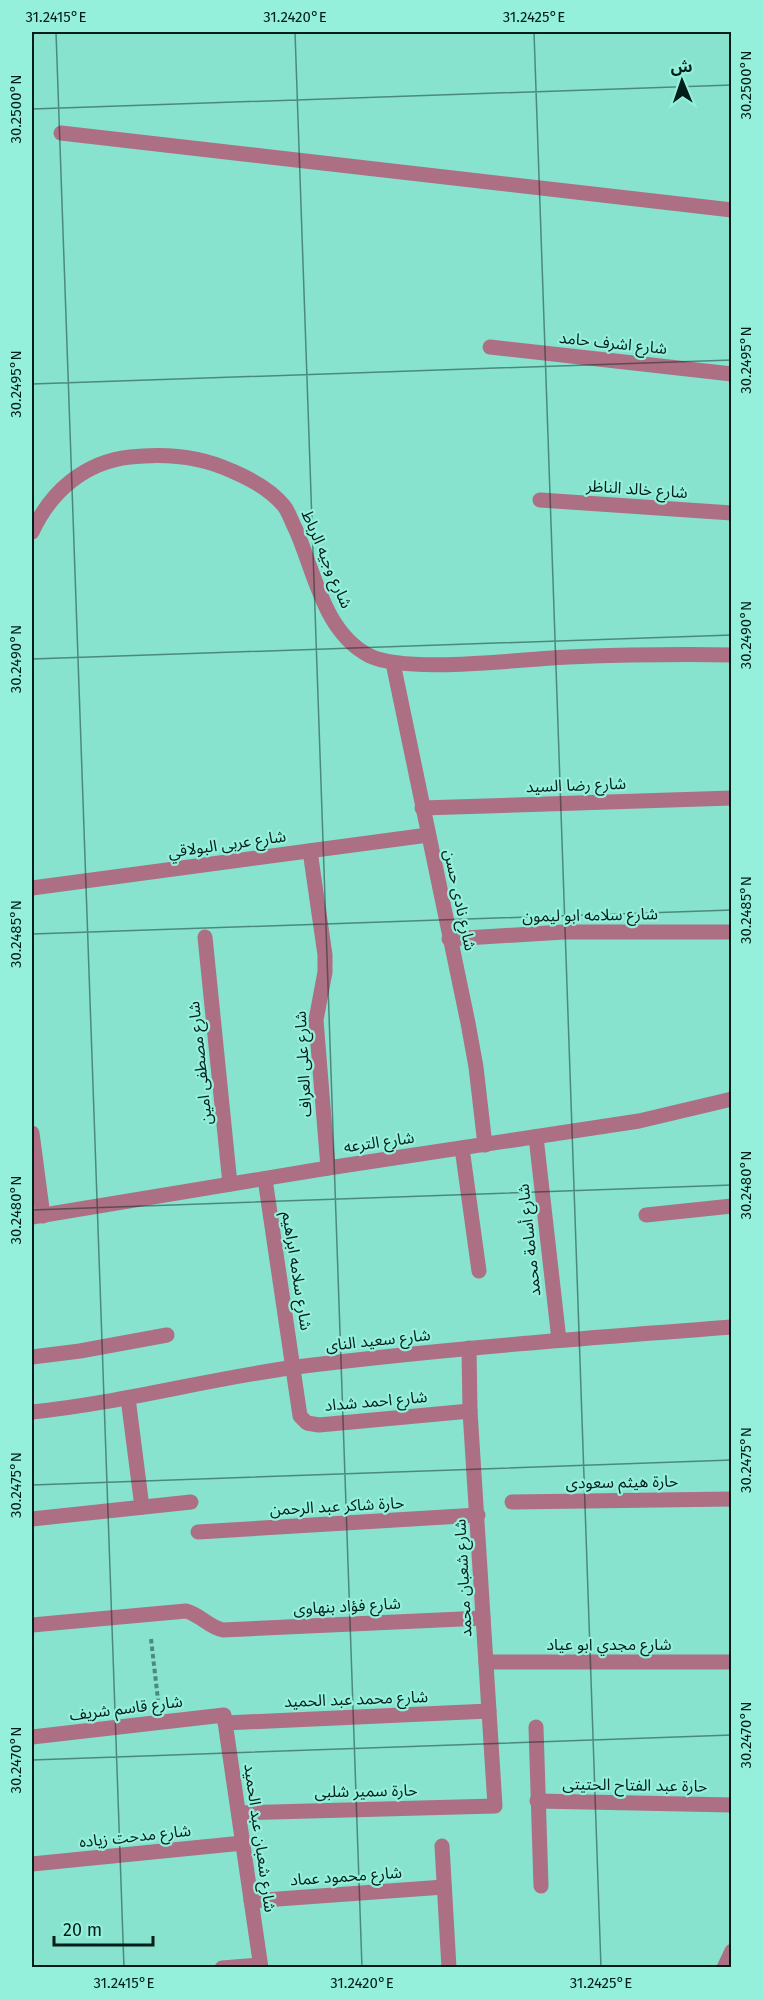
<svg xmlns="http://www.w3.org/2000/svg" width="763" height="1999" viewBox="0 0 763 1999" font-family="'Fira Sans','Noto Sans Arabic',sans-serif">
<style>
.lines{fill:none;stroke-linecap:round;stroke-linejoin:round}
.path{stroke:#4b8b7d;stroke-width:4;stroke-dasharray:4.5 3;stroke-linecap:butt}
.minor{stroke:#ac6f83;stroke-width:15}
.ticks{fill:none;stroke:#011e18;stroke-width:1.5;stroke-opacity:0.45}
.labels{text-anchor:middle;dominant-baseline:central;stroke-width:4.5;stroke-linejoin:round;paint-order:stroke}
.street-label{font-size:16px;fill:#011e18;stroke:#94efdb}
.neatline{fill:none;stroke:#011e18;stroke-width:2}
.ticks-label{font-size:15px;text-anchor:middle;fill:#011e18}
</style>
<rect width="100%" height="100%" fill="#87e2ce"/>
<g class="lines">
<path class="path" d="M151 1639 158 1700"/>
<g class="minor">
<path d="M61 133 732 210"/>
<path d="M490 347 732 374"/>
<path d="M540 500 732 513"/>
<path d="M32 532C51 491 85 462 130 457 166 453 200 456 232 471 251 479 271 490 284 506 289 512 292 523 296 530 315 573 324 633 370 656 409 674 521 659 568 657 623 655 677 654 732 655"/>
<path d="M393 663 468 1023 476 1067 485 1145"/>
<path d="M422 808 732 798"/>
<path d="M310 851 325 955V972L316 1020 328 1168"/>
<path d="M32 888 428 835"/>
<path d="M205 937 230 1184"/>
<path d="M449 939 564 932H732"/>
<path d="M32 1133 43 1216"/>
<path d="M536 1137 559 1340"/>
<path d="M462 1148 479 1271"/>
<path d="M265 1179 300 1416 307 1423 319 1425 470 1411"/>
<path d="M646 1215 732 1206"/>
<path d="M32 1217 328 1168 639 1121 732 1099"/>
<path d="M32 1357 80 1351 167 1335"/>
<path d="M128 1398 142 1507"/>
<path d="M32 1412C121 1403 207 1379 296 1367 441 1349 586 1338 732 1327"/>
<path d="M512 1502 732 1499"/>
<path d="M32 1519 191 1502"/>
<path d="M198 1532 478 1515"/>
<path d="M32 1625 186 1611C201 1615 208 1627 223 1630L483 1618"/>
<path d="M486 1662H732"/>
<path d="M225 1723 489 1711"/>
<path d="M536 1727 541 1886"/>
<path d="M32 1737 224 1715 261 1968"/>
<path d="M537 1801 732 1805"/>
<path d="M239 1813 495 1806 470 1411 469 1348"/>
<path d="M442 1846 449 1968"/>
<path d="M32 1864 243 1843"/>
<path d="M251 1901 444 1887"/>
<path d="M222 1968 260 1965"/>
<path d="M724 1968 732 1951"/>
</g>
</g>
<path class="ticks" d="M56 32 124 1968M295 32 362 1968M534 32 601 1968M32 109 732 85M32 384 732 360M32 659 732 635M32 934 732 910M32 1210 732 1185M32 1485 732 1460M32 1760 732 1735"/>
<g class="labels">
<g class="street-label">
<text transform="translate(613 343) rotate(6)">شارع اشرف حامد</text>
<text transform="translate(637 489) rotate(4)">شارع خالد الناظر</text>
<text transform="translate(327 559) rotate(67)">شارع وجيه الرباط</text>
<text transform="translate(576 785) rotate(-2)">شارع رضا السيد</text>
<text transform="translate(227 844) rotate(-8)">شارع عربى البولاقي</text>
<text transform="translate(460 900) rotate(78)">شارع نادى حسن</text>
<text transform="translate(590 915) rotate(-1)">شارع سلامه ابو ليمون</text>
<text transform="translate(200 1063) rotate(-96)">شارع مصطفى امين</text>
<text transform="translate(303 1064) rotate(-93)">شارع على العراف</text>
<text transform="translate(379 1142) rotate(-8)">شارع الترعه</text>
<text transform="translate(529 1240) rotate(-96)">شارع أسامة محمد</text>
<text transform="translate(297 1271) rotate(81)">شارع سلامه ابراهيم</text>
<text transform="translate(378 1340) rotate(-6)">شارع سعيد الناى</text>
<text transform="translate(376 1401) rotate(-5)">شارع احمد شداد</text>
<text transform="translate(622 1482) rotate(-1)">حارة هيثم سعودى</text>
<text transform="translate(337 1506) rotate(-3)">حارة شاكر عبد الرحمن</text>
<text transform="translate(463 1578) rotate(-93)">شارع شعبان محمد</text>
<text transform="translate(347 1606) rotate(-3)">شارع فؤاد بنهاوى</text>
<text x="609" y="1644">شارع مجدي ابو عياد</text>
<text transform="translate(356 1699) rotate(-2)">شارع محمد عبد الحميد</text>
<text transform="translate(126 1708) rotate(-7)">شارع قاسم شريف</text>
<text transform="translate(635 1785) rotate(1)">حارة عبد الفتاح الحتيتى</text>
<text transform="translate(366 1791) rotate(-1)">حارة سمير شلبى</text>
<text transform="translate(135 1836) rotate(-6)">شارع مدحت زياده</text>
<text transform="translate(260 1838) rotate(82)">شارع شعبان عبد الحميد</text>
<text transform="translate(346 1876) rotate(-4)">شارع محمود عماد</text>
</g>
</g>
<rect width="763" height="1999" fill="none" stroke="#94efdb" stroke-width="66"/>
<g transform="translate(682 81) rotate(358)" stroke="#94efdb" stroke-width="4.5" paint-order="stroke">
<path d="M0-4.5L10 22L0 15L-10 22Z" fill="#011e18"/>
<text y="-9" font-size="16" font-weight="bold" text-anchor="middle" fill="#011e18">ش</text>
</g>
<path d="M54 1936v9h99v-9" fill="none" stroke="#011e18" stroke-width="3"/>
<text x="63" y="1936" font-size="18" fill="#011e18" stroke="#94efdb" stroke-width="4.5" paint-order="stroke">20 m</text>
<rect x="33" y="33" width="697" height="1933" class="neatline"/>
<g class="ticks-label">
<text x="56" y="22">31.2415°E</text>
<text x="295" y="22">31.2420°E</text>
<text x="534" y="22">31.2425°E</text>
<text transform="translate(746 85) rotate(-90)" y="5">30.2500°N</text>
<text transform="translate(16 109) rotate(-90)" y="5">30.2500°N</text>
<text transform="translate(746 360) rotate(-90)" y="5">30.2495°N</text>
<text transform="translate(16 384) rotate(-90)" y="5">30.2495°N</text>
<text transform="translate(746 635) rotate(-90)" y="5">30.2490°N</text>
<text transform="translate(16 659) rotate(-90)" y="5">30.2490°N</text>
<text transform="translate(746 910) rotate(-90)" y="5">30.2485°N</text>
<text transform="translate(16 934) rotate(-90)" y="5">30.2485°N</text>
<text transform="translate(746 1185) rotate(-90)" y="5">30.2480°N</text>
<text transform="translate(16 1210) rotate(-90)" y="5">30.2480°N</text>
<text transform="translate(746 1460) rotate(-90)" y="5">30.2475°N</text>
<text transform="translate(16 1485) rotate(-90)" y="5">30.2475°N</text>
<text transform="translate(746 1735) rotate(-90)" y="5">30.2470°N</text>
<text transform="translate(16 1760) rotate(-90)" y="5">30.2470°N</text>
<text x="124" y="1988">31.2415°E</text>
<text x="362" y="1988">31.2420°E</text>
<text x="601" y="1988">31.2425°E</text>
</g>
</svg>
